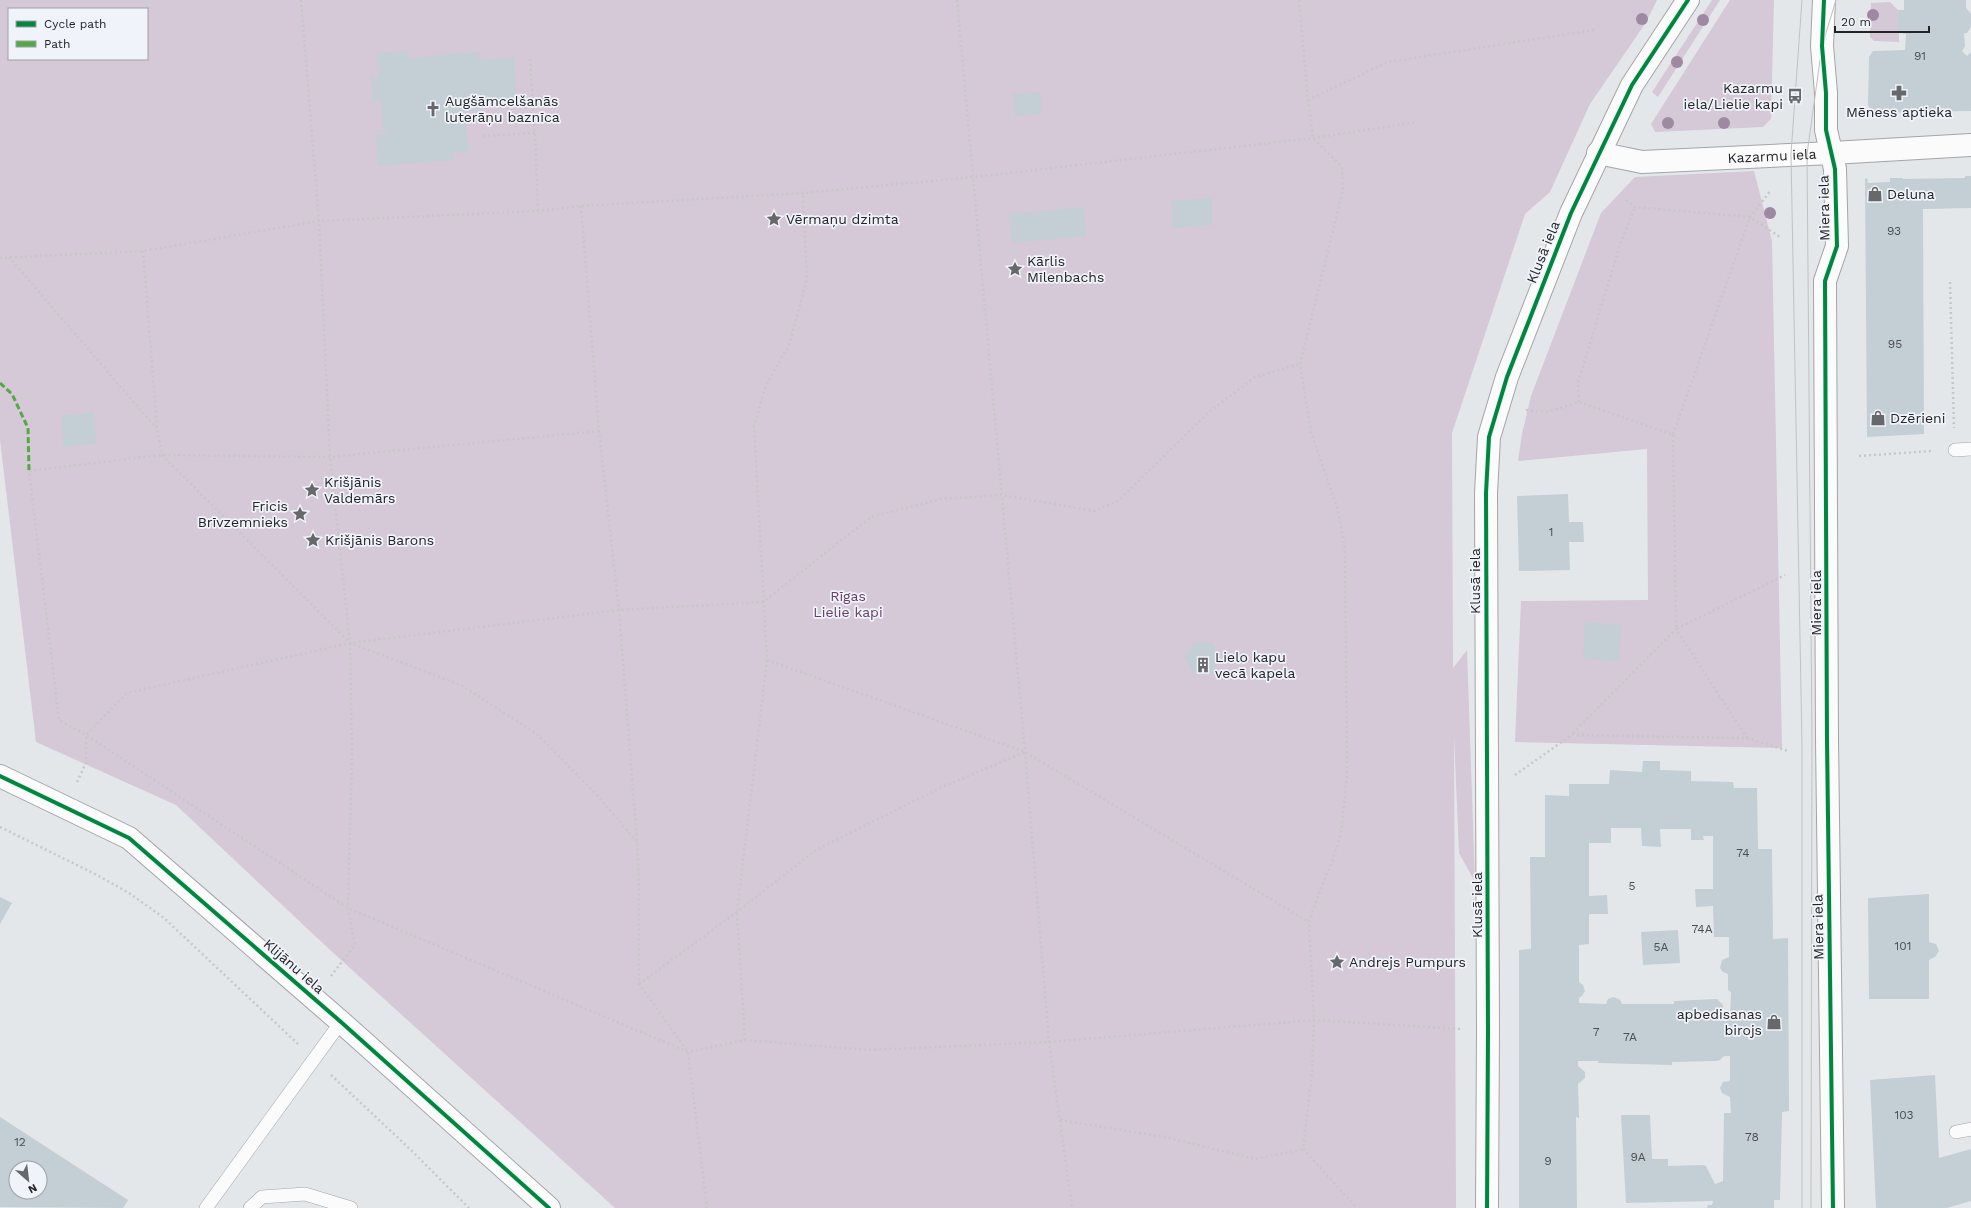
<svg xmlns="http://www.w3.org/2000/svg" width="1971" height="1208" viewBox="0 0 1971 1208" font-family="'Work Sans',sans-serif">
<style>
.green{fill:#d5c8d7;fill-rule:evenodd}
.building{fill:#c4ced5;fill-rule:evenodd}
.lines{fill:none;stroke-linecap:round;stroke-linejoin:round}
.service-casing{stroke:#a3a5a7;stroke-width:14}
.minor-casing{stroke:#a3a5a7;stroke-width:24}
.tertiary-casing{stroke:#a3a5a7;stroke-width:24}
.path{stroke:#c7c7c8;stroke-width:2.5;stroke-dasharray:2 3;stroke-linecap:butt}
.service{stroke:#fbfbfc;stroke-width:13}
.minor{stroke:#fbfbfc;stroke-width:22}
.tertiary{stroke:#fbfbfc;stroke-width:22}
.tram{stroke:#c0c1c1;stroke-width:1}
.quiet{stroke:#53aa44;stroke-width:3;stroke-dasharray:6 3;stroke-linecap:butt}
.cycleway-casing{stroke:#f0f3fa;stroke-width:6}
.cycleway{stroke:#00873e;stroke-width:4}
.tree{fill:#9f88a2}
.labels{text-anchor:middle;dominant-baseline:central;stroke-width:3.5;stroke-linejoin:round;paint-order:stroke}
.number-label{font-size:12px;fill:#4b4e52}
.poi-label{font-size:14px;fill:#232426;stroke:#f0f3fa;text-anchor:start}
.street-label{font-size:14px;fill:#232426;stroke:#f0f3fa}
.park-label{font-size:14px;fill:#673b67;stroke:#f0f3fa}
</style>
<rect width="100%" height="100%" fill="#e4e7ea"/>
<g class="green">
<path d="M0 0H1657L1645 24 1590 104 1550 192 1525 214 1452 433 1453 668 1467 650 1475 882 1459 853 1454 735 1456 1208H615L329 949 176 805 36 742 0 440ZM9 9H147V59H9Z"/>
<path d="M1712 0H1720L1658 97 1652 92Z"/>
<path d="M1730 0H1774L1771 119 1763 127 1655 132 1651 124Z"/>
<path d="M1890 2 1898 10 1897 26 1899 29V42L1874 41 1870 37 1871 3Z"/>
<path d="M1754 171 1772 241 1782 748 1515 742 1521 601 1648 600 1647 449 1518 461 1522 434 1531 396 1601 213 1635 177Z"/>
</g>
<g class="building">
<path d="M1904 0H1966V8L1971 14V27L1967 33H1964L1965 46 1962 51 1967 56 1971 52V111L1872 113 1868 105 1869 57 1873 51 1905 50 1906 34 1899 33 1897 26 1898 10H1904Z"/>
<path d="M403 49 408 51 407 58 422 57V55H424V57L440 55V54L442 53V55L460 52V54L476 52V51H478L480 54 478 55 479 60 497 59V57L500 59 511 58V56H514L516 60H514L517 96 519 98 517 100 515 99 503 100V102L501 100 482 101 485 109 483 111 481 110 465 111 466 133 469 135 467 137 468 149H470V152H468V153L466 154V152L454 153 452 155 453 160 378 166 376 135H385V127L381 125V123H383L381 115 383 116 381 101H375V103L371 101 373 99 371 80H370L369 78 373 76V78L379 77 378 63H377L376 61 378 60V55L376 56 377 51 380 53 404 51Z"/>
<path d="M1040 92 1042 114 1015 116 1013 94Z"/>
<path d="M1965 176H1971V208L1923 209 1924 434 1867 437 1865 179 1867 178 1868 183 1890 182V178H1903V179L1965 178Z"/>
<path d="M1212 198V225L1173 228 1171 201Z"/>
<path d="M1084 207 1086 236 1012 243 1009 214Z"/>
<path d="M93 412 97 443 64 447 61 416Z"/>
<path d="M1568 494 1569 522H1583L1584 542H1569L1570 570 1519 571 1517 496Z"/>
<path d="M1585 622 1622 625 1619 661 1583 659Z"/>
<path d="M1194 642H1212L1221 658 1212 674 1193 673 1184 657Z"/>
<path d="M1643 761H1660V770L1691 771V781L1733 782 1734 788H1757L1758 849H1772L1773 939 1788 938 1789 1111 1782 1112 1780 1200H1774V1208H1707L1708 1205H1712L1713 1201 1626 1203 1621 1115H1650L1652 1159H1668V1166L1703 1165 1706 1166 1715 1184 1723 1181 1724 1113H1731L1730 1097 1722 1093 1720 1088 1723 1082 1730 1081V1056H1724L1720 1060 1717 1061 1672 1062V1065L1598 1063V1061H1578V1066L1585 1072V1078L1578 1084 1579 1118 1576 1117 1577 1208H1519V950L1531 949 1530 857H1545V795L1569 796V784H1609L1610 770 1642 772ZM1611 828H1641L1642 846 1661 847 1660 829H1691V840H1704L1703 836H1713V889H1695L1696 907 1713 906 1714 937H1729V957L1722 960 1720 968 1723 972 1728 974V990L1731 992 1730 1020 1723 1021V1005L1717 999 1674 1001V1004H1622L1620 1000 1614 997 1608 999 1606 1004 1579 1003V998L1582 996 1585 991 1583 985 1579 982V945L1589 944V914H1608L1607 895 1589 896V843H1611Z"/>
<path d="M1929 894V942L1936 944 1939 951 1935 957 1929 960V999H1869L1868 898Z"/>
<path d="M0 897 12 903 0 924Z"/>
<path d="M1678 930 1680 963 1643 965 1641 932Z"/>
<path d="M1935 1075 1939 1158 1971 1149V1201L1947 1208H1876L1870 1080Z"/>
<path d="M0 1117 128 1200 123 1208 0 1207ZM16 1168H40V1192H16Z"/>
</g>
<g class="lines">
<g class="service-casing">
<g id="service">
<path d="M1955 450 1971 449"/>
<path d="M1956 1132 1971 1129"/>
<path d="M206 1208 341 1022"/>
<path d="M250 1208 262 1197 305 1194 351 1208"/>
</g>
</g>
<g class="minor-casing">
<g id="minor">
<path id="s1" d="M1598 153 1642 162 1832 153 1971 145"/>
</g>
</g>
<g class="tertiary-casing">
<g id="tertiary">
<path d="M1824 0 1822 46 1826 93V130L1835 169 1837 246 1825 281 1827 739 1833 1208"/>
<path d="M0 776 129 838 341 1022 549 1208"/>
<path d="M1487 1208 1488 1031 1486 493 1489 437 1507 377 1571 213 1632 85 1688 0"/>
</g>
</g>
<g class="path">
<path d="M301 0 319 221 330 457 350 643 352 755 348 908 355 945 331 976"/>
<path d="M957 0 1025 752 1049 1042 1072 1208"/>
<path d="M1299 0 1308 100 1313 138 1342 167 1343 190 1300 364 1311 432 1338 510 1345 550 1347 775 1341 834 1331 865 1321 887 1309 922 1314 1020 1312 1073 1303 1149 1357 1208"/>
<path d="M530 59 535 133 538 211"/>
<path d="M1308 100 1388 62 1594 30"/>
<path d="M483 136 535 133"/>
<path d="M1626 200 1635 207 1750 217 1780 237"/>
<path d="M581 206 599 431 619 610 637 842 639 885V984L688 1052 707 1208"/>
<path d="M143 251 157 429 162 455 350 643 461 685 537 734 595 793 637 842"/>
<path d="M9 257 156 428"/>
<path d="M0 258 143 251 319 221 538 211 581 206 803 193 974 177 1313 138 1417 122"/>
<path d="M1950 282 1954 428"/>
<path d="M1579 402 1578 383 1620 245 1635 207"/>
<path d="M1526 410 1547 412 1579 402 1673 435 1750 217 1771 190"/>
<path d="M599 431 330 457 162 455 29 471 59 720 86 735 348 908 688 1052 745 1040 868 1050 1049 1042 1314 1020 1460 1029"/>
<path d="M1673 435 1676 629 1785 575"/>
<path d="M1859 456 1932 451"/>
<path d="M767 660 1025 752 1309 922"/>
<path d="M1573 733 1676 629 1747 738"/>
<path d="M1515 775 1573 734 1577 735 1747 738 1788 751"/>
<path d="M77 782 86 763V735L127 693 350 643 619 610 763 602 871 517 941 499 1002 495 1094 511 1118 501 1209 412 1255 377 1300 364"/>
<path d="M0 827 97 875 129 893 164 918 298 1044"/>
<path d="M639 984 737 912 816 850 940 788 1025 752"/>
<path d="M745 1040 737 912 767 660 754 426 766 385 789 345 807 279 803 193"/>
<path d="M331 1075 411 1150 469 1208"/>
<path d="M1060 1120 1165 1137 1255 1159 1303 1149"/>
</g>
<use href="#service" class="service"/>
<use href="#minor" class="minor"/>
<use href="#tertiary" class="tertiary"/>
<g class="tram">
<path d="M1802 1208V745L1791 154 1802 0"/>
<path d="M1811 1208 1812 738 1807 154 1822 46 1836 0"/>
</g>
<path class="quiet" d="M0 383 12 394 28 428 29 471"/>
<g class="cycleway-casing">
<g id="cycleway">
<path d="M1824 0 1822 46 1826 93V130L1835 169 1837 246 1825 281 1827 739 1833 1208"/>
<path d="M0 776 129 838 341 1022 549 1208"/>
<path d="M1487 1208 1488 1031 1486 493 1489 437 1507 377 1571 213 1632 85 1688 0"/>
</g>
</g>
<use href="#cycleway" class="cycleway"/>
</g>
<g class="tree">
<circle cx="1873" cy="15" r="6"/>
<circle cx="1642" cy="19" r="6"/>
<circle cx="1703" cy="20" r="6"/>
<circle cx="1677" cy="62" r="6"/>
<circle cx="1668" cy="123" r="6"/>
<circle cx="1724" cy="123" r="6"/>
<circle cx="1770" cy="213" r="6"/>
</g>
<defs>
<g id="pharmacy-bare" transform="scale(1.2)"><path d="M-2-6h4v4h4v4h-4v4h-4v-4h-4v-4h4Z" fill="#67686b" stroke="#f0f3fa" stroke-width="2.5" paint-order="stroke"/></g>
<g id="bus-bare" transform="scale(1.2)"><path d="M-5-6H5V4H4V6H2V4H-2V6H-4V4H-5ZM-3.5-4V0h7V-4ZM-3.5 1.2v1.5H-2V1.2ZM2 1.2v1.5H3.5V1.2Z" fill="#67686b" stroke="#f0f3fa" stroke-width="2.5" paint-order="stroke"/></g>
<g id="church-bare" transform="scale(1.2)"><path d="M-1.2-6h2.4v3.5h3.3v2.4h-3.3V6h-2.4V-.1h-3.3v-2.4h3.3Z" fill="#67686b" stroke="#f0f3fa" stroke-width="2.5" paint-order="stroke"/></g>
<g id="shop-bare" transform="scale(1.2)"><path d="M-5-2.5h2.3a2.7 3.5 0 0 1 5.4 0H5L5.5 6h-11ZM-1.5-2.5h3a1.5 2.3 0 0 0-3 0Z" fill="#67686b" stroke="#f0f3fa" stroke-width="2.5" paint-order="stroke"/></g>
<g id="sight-bare" transform="scale(1.2)"><path d="M0-6L1.8-2.2L6-1.7L2.9 1.2L3.7 5.4L0 3.3L-3.7 5.4L-2.9 1.2L-6-1.7L-1.8-2.2Z" fill="#67686b" stroke="#f0f3fa" stroke-width="2.5" paint-order="stroke"/></g>
<g id="building-bare" transform="scale(1.2)"><path d="M-4-6H4V6H1V3H-1V6H-4ZM-2.5-4.3h1.7v1.8h-1.7ZM.8-4.3h1.7v1.8H.8ZM-2.5-1h1.7V.8h-1.7ZM.8-1h1.7V.8H.8Z" fill="#67686b" stroke="#f0f3fa" stroke-width="2.5" paint-order="stroke"/></g>
</defs>
<g fill-rule="evenodd">
<use href="#pharmacy-bare" x="1899" y="93"/>
<use href="#bus-bare" x="1795" y="96"/>
<use href="#church-bare" x="433" y="109"/>
<use href="#shop-bare" x="1875" y="194"/>
<use href="#sight-bare" x="774" y="219"/>
<use href="#sight-bare" x="1015" y="269"/>
<use href="#shop-bare" x="1878" y="418"/>
<use href="#sight-bare" x="312" y="490"/>
<use href="#sight-bare" x="300" y="514"/>
<use href="#sight-bare" x="313" y="540"/>
<use href="#building-bare" x="1203" y="665"/>
<use href="#sight-bare" x="1337" y="962"/>
<use href="#shop-bare" x="1774" y="1022"/>
</g>
<g class="labels">
<g class="number-label">
<text x="1920" y="56">91</text>
<text x="1894" y="231">93</text>
<text x="1895" y="344">95</text>
<text x="1551" y="532">1</text>
<text x="1743" y="853">74</text>
<text x="1632" y="886">5</text>
<text x="1702" y="929">74A</text>
<text x="1903" y="946">101</text>
<text x="1661" y="947">5A</text>
<text x="1596" y="1032">7</text>
<text x="1630" y="1037">7A</text>
<text x="1904" y="1115">103</text>
<text x="1752" y="1137">78</text>
<text x="20" y="1142">12</text>
<text x="1638" y="1157">9A</text>
<text x="1548" y="1161">9</text>
</g>
<g class="poi-label">
<text x="1783" y="88" text-anchor="end">Kazarmu<tspan x="1783" dy="16">iela/Lielie kapi</tspan></text>
<text x="445" y="101">Augšāmcelšanās<tspan x="445" dy="16">luterāņu baznīca</tspan></text>
<text x="1899" y="112" text-anchor="middle">Mēness aptieka</text>
<text x="1887" y="194">Deluna</text>
<text x="786" y="219">Vērmaņu dzimta</text>
<text x="1027" y="261">Kārlis<tspan x="1027" dy="16">Mīlenbachs</tspan></text>
<text x="1890" y="418">Dzērieni</text>
<text x="324" y="482">Krišjānis<tspan x="324" dy="16">Valdemārs</tspan></text>
<text x="288" y="506" text-anchor="end">Fricis<tspan x="288" dy="16">Brīvzemnieks</tspan></text>
<text x="325" y="540">Krišjānis Barons</text>
<text x="1215" y="657">Lielo kapu<tspan x="1215" dy="16">vecā kapela</tspan></text>
<text x="1349" y="962">Andrejs Pumpurs</text>
<text x="1762" y="1014" text-anchor="end">apbedisanas<tspan x="1762" dy="16">birojs</tspan></text>
</g>
<g class="street-label">
<text stroke="none"><textPath href="#s1" startOffset="175">Kazarmu iela</textPath></text>
<text transform="translate(1824 208) rotate(-91)">Miera iela</text>
<text transform="translate(1543 252) rotate(-68)">Klusā iela</text>
<text transform="translate(1475 581) rotate(-90)">Klusā iela</text>
<text transform="translate(1816 603) rotate(-90)">Miera iela</text>
<text transform="translate(1477 905) rotate(-90)">Klusā iela</text>
<text transform="translate(1818 927) rotate(-91)">Miera iela</text>
<text transform="translate(294 966) rotate(41)">Klijānu iela</text>
</g>
<g class="park-label">
<text x="848" y="596">Rīgas<tspan x="848" dy="16">Lielie kapi</tspan></text>
</g>
</g>
<rect x="8" y="8" width="140" height="52" fill="#f0f3fa" stroke="#9ea0a5"/>
<rect x="16" y="21" width="20" height="6" fill="#00873e" stroke="#9ea0a5"/>
<text x="44" y="28" font-size="12" fill="#232426">Cycle path</text>
<rect x="16" y="41" width="20" height="6" fill="#53aa44" stroke="#9ea0a5"/>
<text x="44" y="48" font-size="12" fill="#232426">Path</text>
<g transform="translate(28 1180) rotate(152)"><circle r="19" fill="#f0f3fa" stroke="#9ea0a5"/>
<path d="M0-3L7 15L0 10L-7 15Z" fill="#67686b"/>
<text y="-6" font-size="11" font-weight="bold" text-anchor="middle" fill="#232426">N</text>
</g>
<path d="M1835 26v6h94v-6" fill="none" stroke="#232426" stroke-width="2"/>
<text x="1841" y="26" font-size="12" fill="#232426" stroke="#f0f3fa" stroke-width="3" paint-order="stroke">20 m</text>
</svg>
